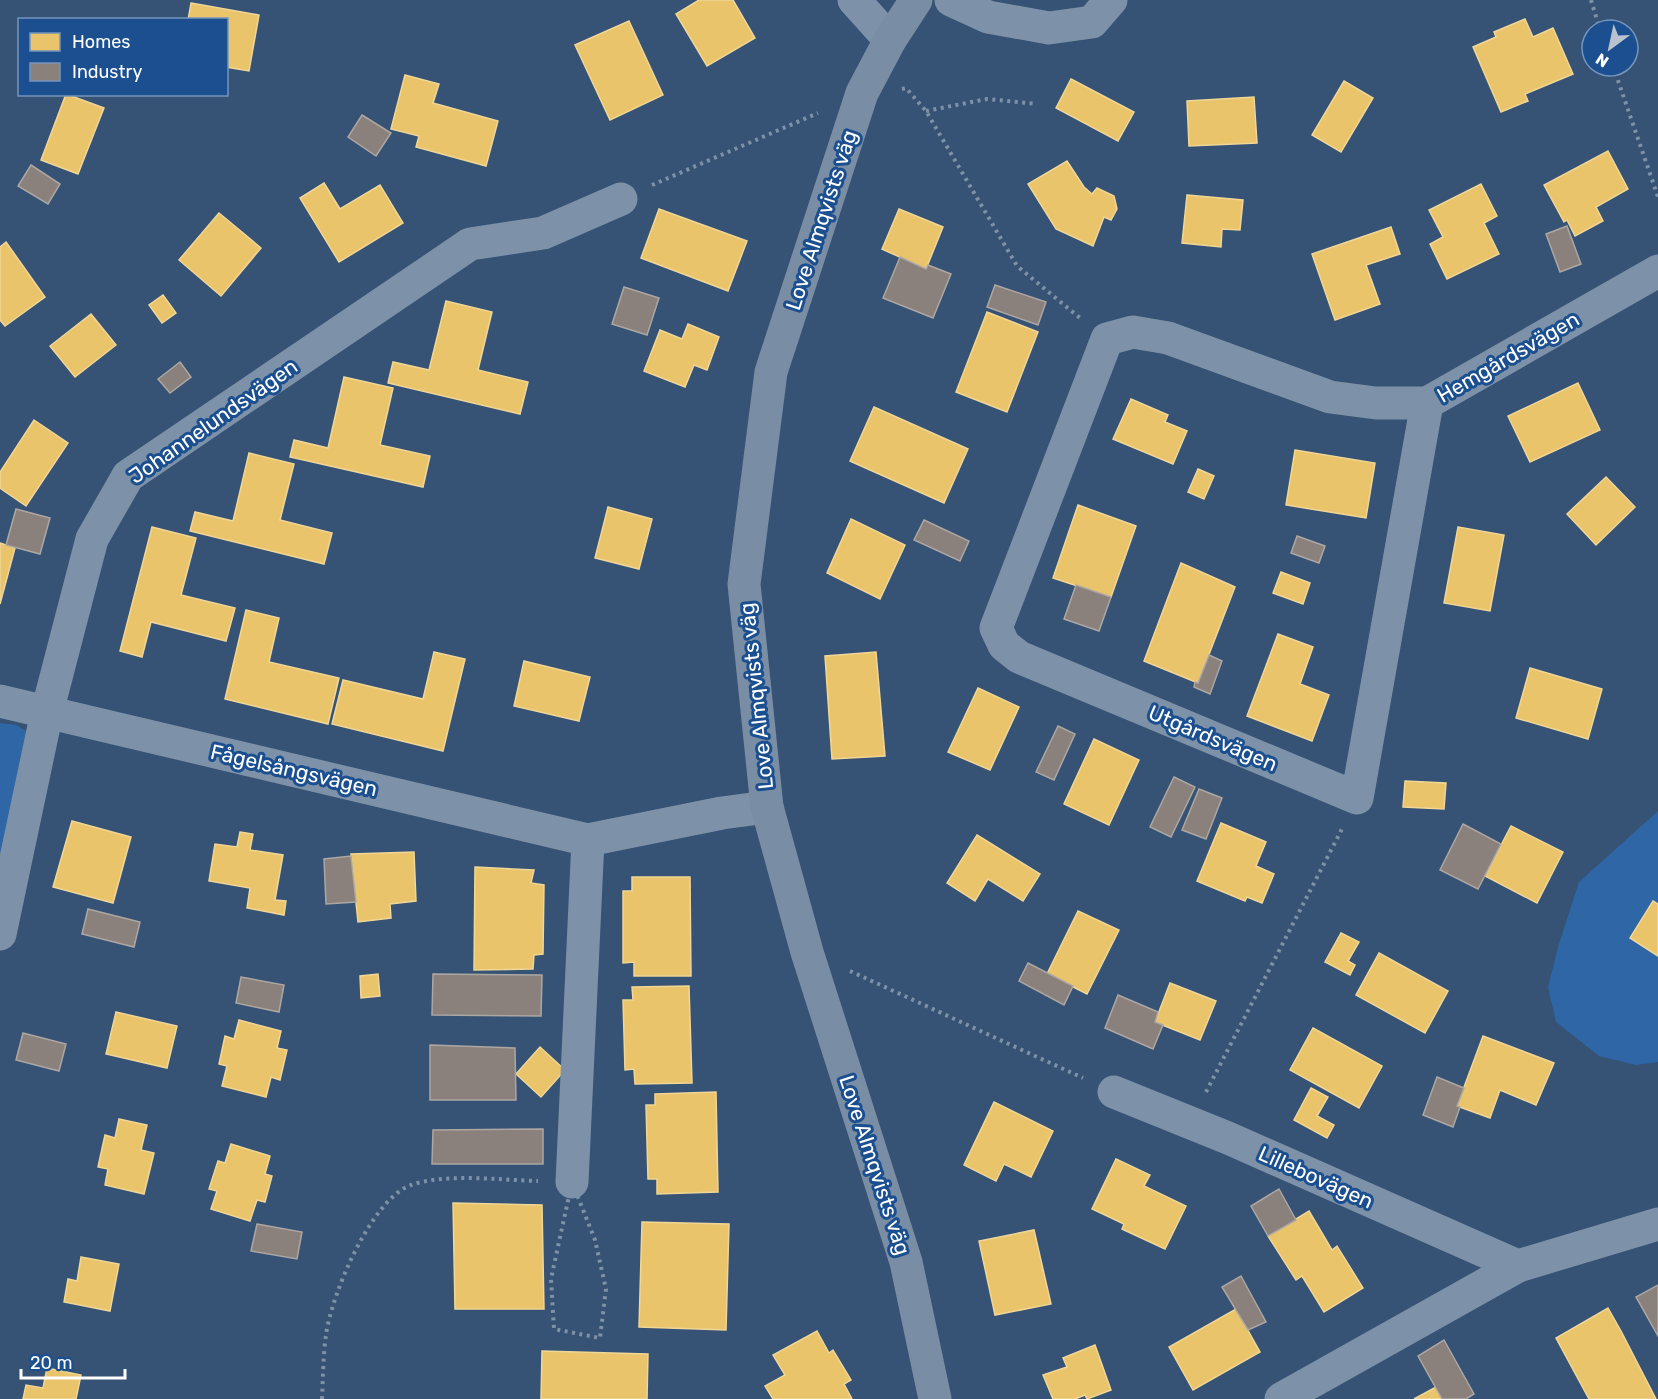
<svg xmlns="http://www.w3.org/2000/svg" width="1658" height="1399" viewBox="0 0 1658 1399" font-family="Rubik,sans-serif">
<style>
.green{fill:#2f66a5}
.homes{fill:#e9c46a;stroke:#f0d697;stroke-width:1.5}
.industry{fill:#8a817c;stroke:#ada7a3;stroke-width:1.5}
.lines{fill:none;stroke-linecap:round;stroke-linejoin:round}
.path{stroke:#7d92a8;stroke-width:4;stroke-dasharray:3 4.5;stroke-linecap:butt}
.street{stroke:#7d92a8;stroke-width:33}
.secondary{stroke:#798da4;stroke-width:33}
.labels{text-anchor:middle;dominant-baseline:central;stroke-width:6;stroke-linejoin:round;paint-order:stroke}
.street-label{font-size:21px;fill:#fff;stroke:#1b4f8f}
</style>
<rect width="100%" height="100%" fill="#365274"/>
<g class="green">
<path d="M0 723 16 725 26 731 0 872Z"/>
<path d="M1658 811V1062L1636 1065 1599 1056 1556 1022 1548 987 1558 947 1579 882Z"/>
</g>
<g class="homes">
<path d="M699 0H733L755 38 707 66 676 14Z"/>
<path d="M191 3 259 15 249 71 226 67V20H188Z"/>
<path d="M1525 19 1533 37 1553 28 1573 74 1525 94 1528 101 1501 112 1473 47 1496 37 1494 32Z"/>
<path d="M629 21 663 95 610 120 575 45Z"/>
<path d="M405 75 439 84 433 103 498 121 486 166 416 147 419 136 391 129Z"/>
<path d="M1071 79 1134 112 1118 141 1056 108Z"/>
<path d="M1344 81 1373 98 1341 152 1312 135Z"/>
<path d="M66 94 104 108 78 174 41 160Z"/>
<path d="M1254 97 1257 143 1189 146 1187 101Z"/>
<path d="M1608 151 1628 189 1596 207 1603 221 1575 236 1567 220 1564 222 1544 185Z"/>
<path d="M1067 161 1084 187 1092 194 1097 188 1114 196 1117 209 1111 220 1104 217 1093 246 1056 229 1028 184Z"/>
<path d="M324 183 340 209 380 185 403 223 339 262 300 198Z"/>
<path d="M1481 184 1497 216 1484 223 1499 254 1447 279 1430 244 1443 237 1429 210Z"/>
<path d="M1187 195 1243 200 1240 230 1222 229 1221 247 1182 243Z"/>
<path d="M659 209 747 241 728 291 641 258Z"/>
<path d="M899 209 943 227 926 269 882 249Z"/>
<path d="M219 213 261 248 221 296 179 260Z"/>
<path d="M1391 227 1400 254 1366 265 1380 304 1335 320 1312 254Z"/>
<path d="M6 242 45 297 5 326 0 320V247Z"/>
<path d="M163 295 176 313 162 323 149 305Z"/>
<path d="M446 301 492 312 478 370 528 382 520 414 388 383 393 362 429 370Z"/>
<path d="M987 312 1038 332 1007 412 956 392Z"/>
<path d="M91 314 116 345 75 377 50 346Z"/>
<path d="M688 324 719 337 707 370 694 365 685 387 644 371 660 330 682 339Z"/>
<path d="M344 377 393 388 380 445 430 456 423 487 290 457 294 440 328 448Z"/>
<path d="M1578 383 1600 430 1530 462 1508 416Z"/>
<path d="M1131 399 1168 415 1165 422 1187 431 1173 464 1113 439Z"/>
<path d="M874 407 968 449 944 503 850 461Z"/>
<path d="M34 420 68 443 26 506 0 488V472Z"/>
<path d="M1295 450 1375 463 1366 518 1286 505Z"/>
<path d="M249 453 294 464 280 520 332 533 324 564 190 531 195 512 233 521Z"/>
<path d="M1198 469 1214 476 1204 499 1188 492Z"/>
<path d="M1606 477 1635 507 1596 545 1567 514Z"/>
<path d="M1078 505 1136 526 1111 597 1053 578Z"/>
<path d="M608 507 652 519 639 569 595 558Z"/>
<path d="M851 519 905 545 880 599 827 573Z"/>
<path d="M152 527 196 538 181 595 235 608 226 641 151 622 142 657 120 651Z"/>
<path d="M1458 527 1504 535 1490 611 1444 603Z"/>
<path d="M0 543 15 548 0 604Z"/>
<path d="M1181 563 1235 587 1198 683 1144 661Z"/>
<path d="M1281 572 1310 583 1303 604 1273 593Z"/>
<path d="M246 610 279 618 269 662 339 678 328 724 225 699Z"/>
<path d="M1278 634 1313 647 1300 684 1329 695 1312 741 1247 716Z"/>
<path d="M434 652 465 659 443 751 332 724 343 680 423 699Z"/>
<path d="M876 652 885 756 832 759 825 656Z"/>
<path d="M524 661 590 677 579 721 514 706Z"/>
<path d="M1530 668 1602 689 1588 739 1516 718Z"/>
<path d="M978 688 1019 707 990 770 948 752Z"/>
<path d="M1094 739 1139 760 1109 825 1064 804Z"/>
<path d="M1405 781 1446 783 1444 809 1403 807Z"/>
<path d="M72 821 131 837 113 903 53 887Z"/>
<path d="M1221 823 1266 842 1256 866 1274 874 1262 903 1247 897 1245 901 1197 881Z"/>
<path d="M1511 826 1563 852 1537 903 1485 876Z"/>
<path d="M240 832 253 834 250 850 283 855 275 900 286 901 284 915 247 908 250 888 209 881 215 844 237 847Z"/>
<path d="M977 835 1040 874 1023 901 988 879 975 901 947 883Z"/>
<path d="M414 852 416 901 390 904 391 918 358 922 351 854Z"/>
<path d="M475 867 534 870 531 883 544 885 543 954 534 955 533 969 474 970Z"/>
<path d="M632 877H690L691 976H634V962L623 963V891H632Z"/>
<path d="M1653 901 1658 904V956L1630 938Z"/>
<path d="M1078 911 1119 930 1087 994 1047 974Z"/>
<path d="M1341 933 1359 942 1348 961 1355 965 1350 975 1325 962Z"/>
<path d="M1379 953 1448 991 1425 1033 1356 995Z"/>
<path d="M378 974 380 996 361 998 360 976Z"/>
<path d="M1170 983 1216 1001 1200 1040 1155 1022Z"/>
<path d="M689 986 692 1083 635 1084 634 1069 625 1070 623 1000H633L632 987Z"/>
<path d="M116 1012 177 1026 167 1068 106 1054Z"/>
<path d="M239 1020 281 1031 277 1048 287 1050 280 1080 271 1077 266 1097 222 1086 227 1066 219 1064 225 1036 234 1039Z"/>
<path d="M1313 1028 1382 1066 1359 1108 1290 1070Z"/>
<path d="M1483 1036 1554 1063 1536 1105 1500 1090 1490 1118 1457 1106Z"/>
<path d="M540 1047 565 1070 541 1097 516 1074Z"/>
<path d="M1311 1088 1328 1097 1317 1116 1334 1125 1327 1138 1294 1120Z"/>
<path d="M716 1092 718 1192 657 1194V1179H648L646 1105H655V1094Z"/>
<path d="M994 1102 1053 1131 1031 1177 1004 1164 996 1181 964 1165Z"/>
<path d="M119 1119 147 1125 141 1150 154 1153 144 1194 105 1185 108 1169 98 1167 105 1135 115 1138Z"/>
<path d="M231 1144 270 1156 265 1174 272 1176 265 1202 257 1200 250 1221 211 1209 217 1191 209 1189 218 1161 225 1163Z"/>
<path d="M1116 1159 1150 1175 1144 1186 1186 1206 1165 1249 1122 1229 1124 1224 1092 1209Z"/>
<path d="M453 1203 542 1205 544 1309H455Z"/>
<path d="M1309 1211 1332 1250 1337 1246 1363 1288 1324 1312 1302 1276 1296 1280 1268 1236Z"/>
<path d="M642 1222 729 1224 726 1330 639 1327Z"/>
<path d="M1034 1230 1051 1304 995 1315 979 1241Z"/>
<path d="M81 1257 119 1264 110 1311 64 1302 68 1279 77 1281Z"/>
<path d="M1608 1308 1621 1331 1656 1399H1589L1556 1338Z"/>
<path d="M1236 1309 1260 1352 1193 1390 1169 1347Z"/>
<path d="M817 1331 829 1353 833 1350 851 1380 844 1384 852 1399H773L765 1386 785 1375 773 1355Z"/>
<path d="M1095 1345 1111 1390 1087 1399 1085 1395 1075 1399H1053L1043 1375 1067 1367 1063 1358Z"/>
<path d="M542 1351 648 1354 647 1399H541Z"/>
<path d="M47 1368 81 1375 76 1399H23L26 1385 43 1388Z"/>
<path d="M1436 1387 1442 1399H1414Z"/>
</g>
<g class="industry">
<path d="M362 115 391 133 376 156 348 137Z"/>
<path d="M31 165 60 184 48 204 18 186Z"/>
<path d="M1567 226 1581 264 1560 272 1546 234Z"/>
<path d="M900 257 926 269 928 265 951 274 933 318 883 298Z"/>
<path d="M995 285 1046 302 1038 325 987 307Z"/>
<path d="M624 287 659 298 647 335 612 324Z"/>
<path d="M180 362 191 377 170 393 158 379Z"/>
<path d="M16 509 50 518 40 554 6 545Z"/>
<path d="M924 520 969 541 960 561 914 540Z"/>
<path d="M1297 536 1325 546 1319 563 1291 553Z"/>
<path d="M1076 585 1111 597 1099 631 1064 619Z"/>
<path d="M1209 655 1222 661 1210 694 1194 687 1195 682 1198 683Z"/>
<path d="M1058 726 1075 734 1054 780 1036 772Z"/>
<path d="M1174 777 1195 787 1171 837 1150 827Z"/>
<path d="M1199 789 1222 798 1206 839 1182 830Z"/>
<path d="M1463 824 1501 844 1478 889 1440 870Z"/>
<path d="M351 856 356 902 326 904 324 859Z"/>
<path d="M88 909 140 922 134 947 82 934Z"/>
<path d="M1028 963 1073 986 1064 1005 1019 981Z"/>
<path d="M433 974 542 975 541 1016 432 1015Z"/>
<path d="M241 977 284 985 279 1012 236 1003Z"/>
<path d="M1118 995 1158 1012 1155 1022 1163 1025 1153 1049 1105 1028Z"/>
<path d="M23 1033 66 1044 59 1071 16 1060Z"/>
<path d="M430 1045 515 1048 516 1100H430Z"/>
<path d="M1437 1077 1464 1088 1457 1106 1460 1107 1453 1127 1423 1115Z"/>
<path d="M543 1129V1164H432L433 1130Z"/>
<path d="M1279 1189 1296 1220 1268 1236 1251 1206Z"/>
<path d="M257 1224 302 1232 297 1259 251 1251Z"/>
<path d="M1241 1276 1266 1322 1248 1330 1222 1287Z"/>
<path d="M1658 1285V1336L1636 1297Z"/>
<path d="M1444 1340 1474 1394 1466 1399H1442L1418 1356Z"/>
</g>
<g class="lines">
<g class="path">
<path d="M1591 0 1600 30"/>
<path d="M1613 66 1658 197"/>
<path d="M902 89 906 88 926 111 1017 266 1080 318"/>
<path d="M926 111 987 99 1037 104"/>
<path d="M652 185 818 113"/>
<path d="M850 971 1083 1078"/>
<path d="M1206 1092 1343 827"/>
<path d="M572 1182 595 1240 606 1289 600 1338 554 1329 551 1279Z"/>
<path d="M322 1399C323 1378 323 1356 326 1335 331 1296 371 1199 411 1185 446 1173 500 1180 538 1181"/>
</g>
<g class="street">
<path d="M854 0 890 40"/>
<path d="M951 0 988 17 1049 28 1092 22 1111 0"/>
<path d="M1427 403 1357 798 1019 657 1004 645 996 628 1107 339 1133 332 1168 338 1330 397 1376 403H1427L1658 271"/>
<path d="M0 701 588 840 722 813 767 807"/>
<path d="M0 934 47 712 92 539 128 476 470 244 543 233 621 199"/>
<path d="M1114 1092 1228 1138 1518 1266"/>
<path d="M572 1182 588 840"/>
<path d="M1281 1399 1518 1266 1658 1224"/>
</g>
<path class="secondary" d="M916 0 890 40 862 93 771 372 744 584 767 807 807 952 906 1262 935 1399"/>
</g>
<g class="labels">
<g class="street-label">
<text transform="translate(821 220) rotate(-72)">Love Almqvists väg</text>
<text transform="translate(1508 357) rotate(-30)">Hemgårdsvägen</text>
<text transform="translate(213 421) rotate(-35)">Johannelundsvägen</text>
<text transform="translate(756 696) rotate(-96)">Love Almqvists väg</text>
<text transform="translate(1213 738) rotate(23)">Utgårdsvägen</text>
<text transform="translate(294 770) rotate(13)">Fågelsångsvägen</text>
<text transform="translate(875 1165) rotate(72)">Love Almqvists väg</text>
<text transform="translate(1316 1177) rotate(24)">Lillebovägen</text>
</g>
</g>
<rect x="18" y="18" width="210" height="78" fill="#1b4f8f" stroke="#7695bc" stroke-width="1.5"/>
<rect x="30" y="33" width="30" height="18" fill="#e9c46a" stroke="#7695bc" stroke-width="1.5"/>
<text x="72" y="48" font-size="18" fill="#ffffff">Homes</text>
<rect x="30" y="63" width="30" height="18" fill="#8a817c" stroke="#7695bc" stroke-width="1.5"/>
<text x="72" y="78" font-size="18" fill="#ffffff">Industry</text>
<g transform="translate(1610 48) rotate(213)"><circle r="28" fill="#1b4f8f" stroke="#7695bc" stroke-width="1.5"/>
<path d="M0-4.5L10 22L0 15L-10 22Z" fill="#b9c2ce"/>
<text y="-9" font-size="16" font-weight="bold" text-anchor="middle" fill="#ffffff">N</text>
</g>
<path d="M21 1369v9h104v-9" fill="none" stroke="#ffffff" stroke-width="3"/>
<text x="30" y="1369" font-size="18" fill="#ffffff" stroke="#1b4f8f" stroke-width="4.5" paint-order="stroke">20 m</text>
</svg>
